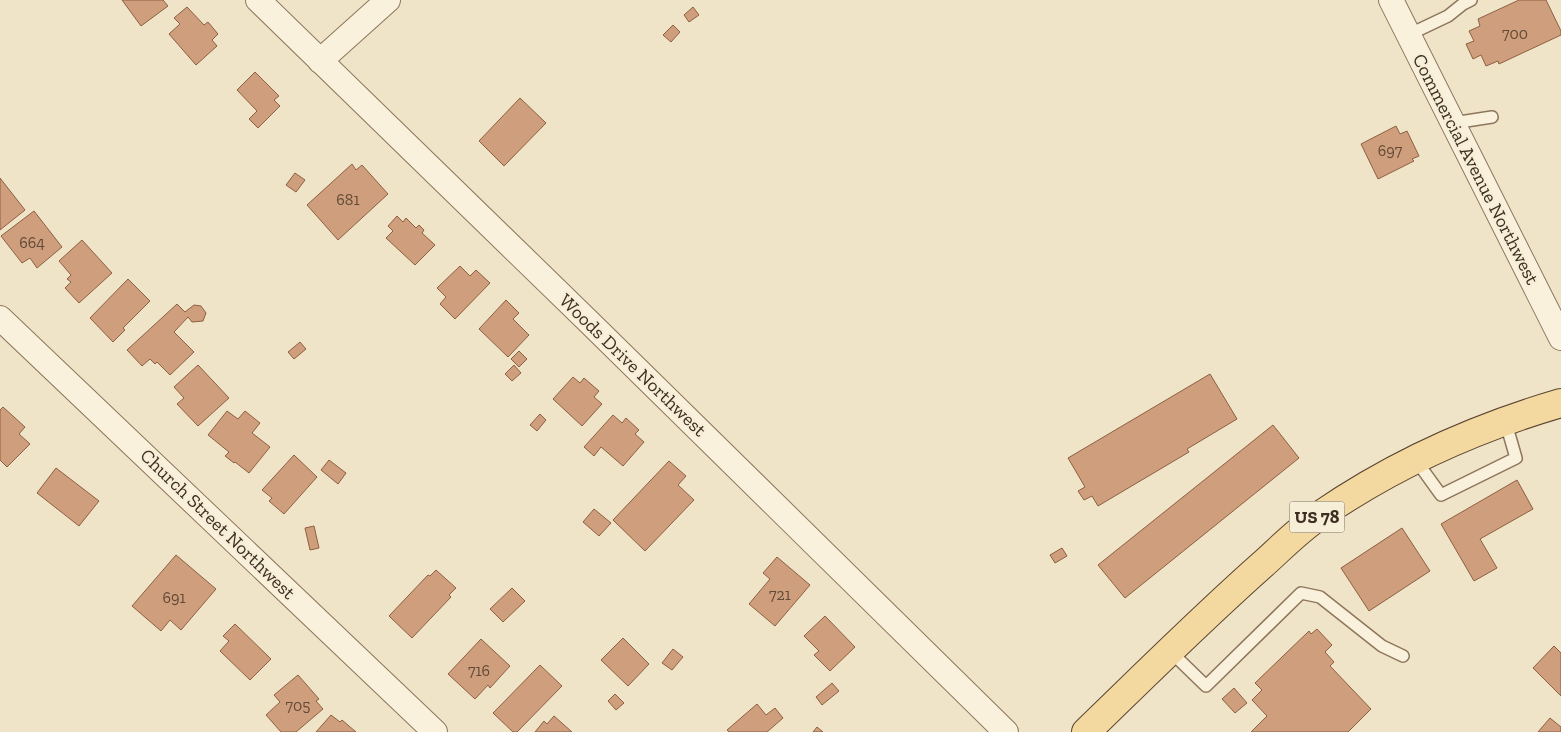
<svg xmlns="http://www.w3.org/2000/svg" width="1561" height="732" viewBox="0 0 1561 732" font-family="'Zilla Slab',serif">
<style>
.building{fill:#cf9f7d;stroke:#8d5f41}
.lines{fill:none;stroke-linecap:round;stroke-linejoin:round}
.service-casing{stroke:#8d765c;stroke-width:14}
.minor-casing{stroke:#8d765c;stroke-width:26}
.primary-casing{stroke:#5b4430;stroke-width:30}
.service{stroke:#faf1dc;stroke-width:11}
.minor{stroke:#faf1dc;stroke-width:24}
.primary{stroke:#f3d9a0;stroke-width:28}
.labels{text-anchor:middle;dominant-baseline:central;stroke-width:5;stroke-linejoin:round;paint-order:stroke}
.number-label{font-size:16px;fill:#624a37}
.shield{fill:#f7eed8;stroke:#756857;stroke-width:1}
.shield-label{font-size:18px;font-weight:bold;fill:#3d2e20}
.street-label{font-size:19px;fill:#3d2e20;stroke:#f7eed8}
</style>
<rect width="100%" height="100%" fill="#f0e4c8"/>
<g class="building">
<path d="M122 0H163L168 6 141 26Z"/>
<path d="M1519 0H1546L1561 31V35L1499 64 1498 61 1486 66 1481 55 1473 59 1466 44 1474 41 1469 31 1480 26 1478 19Z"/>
<path d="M187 7 204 25 208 22 218 34 212 40 217 46 196 65 169 34 180 24 174 18Z"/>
<path d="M693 7 699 15 689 22 684 15Z"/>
<path d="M673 25 680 32 671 42 663 35Z"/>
<path d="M255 72 279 96 274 100 280 106 258 128 249 119 257 111 237 90Z"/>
<path d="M520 98 546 123 504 166 479 141Z"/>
<path d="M1396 126 1400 134 1407 131 1419 156 1412 159 1414 161 1378 179 1361 144Z"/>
<path d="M352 164 356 170 362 165 388 194 338 240 307 205Z"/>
<path d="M295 173 305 180 296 192 286 185Z"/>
<path d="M0 178 25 210 0 230Z"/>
<path d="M34 211 62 247 37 268 30 258 22 263 1 236Z"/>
<path d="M397 216 403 222 406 218 416 228 419 225 424 230 422 233 435 245 415 265 386 238 393 231 388 226Z"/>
<path d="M82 240 112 273 79 303 65 288 71 282 67 279 71 275 59 261Z"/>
<path d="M460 266 470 276 476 270 490 283 455 319 440 304 446 297 437 288Z"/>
<path d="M128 279 150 301 123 328 125 330 113 342 90 318Z"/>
<path d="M506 300 519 313 513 319 529 335 508 357 479 329Z"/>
<path d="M177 304 185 312 194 305 201 306 206 313 203 321 192 322 188 317 174 332 194 352 170 375 157 362 155 364 150 359 142 366 127 350Z"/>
<path d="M300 342 306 349 294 359 288 352Z"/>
<path d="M519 351 527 359 519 367 511 359Z"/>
<path d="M198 365 229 398 198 426 177 404 184 398 174 387Z"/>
<path d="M514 365 521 373 512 381 505 374Z"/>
<path d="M1210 374 1237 419 1187 449 1189 452 1098 506 1092 496 1084 500 1078 491 1085 487 1068 458Z"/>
<path d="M573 377 580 383 584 378 599 391 594 397 602 404 582 426 553 399Z"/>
<path d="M3 407 25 427 19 434 30 444 7 467 0 460V410Z"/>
<path d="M227 411 238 419 245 411 260 423 252 433 270 447 249 473 235 462 234 463 225 456 229 452 208 435Z"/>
<path d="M540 414 546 420 537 431 530 425Z"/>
<path d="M613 415 622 423 626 418 639 430 635 434 644 442 623 466 601 447 594 456 584 447Z"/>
<path d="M1273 425 1299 458 1125 598 1098 565Z"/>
<path d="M294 455 317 477 284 514 269 501 272 498 262 490Z"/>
<path d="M329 460 346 473 338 484 321 470Z"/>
<path d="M669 461 686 476 678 485 694 500 645 551 613 520Z"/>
<path d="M56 468 99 501 79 526 37 493Z"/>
<path d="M1517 480 1533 509 1480 539 1497 568 1474 581 1441 524Z"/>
<path d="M594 509 611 523 599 536 583 522Z"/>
<path d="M314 526 319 548 310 550 305 528Z"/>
<path d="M1402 528 1430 571 1369 611 1341 568Z"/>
<path d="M1062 548 1067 556 1055 563 1050 555Z"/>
<path d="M176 555 216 589 181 630 170 620 161 631 132 606Z"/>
<path d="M777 557 810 585 775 626 749 604 770 579 763 573Z"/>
<path d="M436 570 456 588 449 595 451 597 412 638 389 616 428 575 430 576Z"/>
<path d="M512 588 525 601 503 622 490 609Z"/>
<path d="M825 616 855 647 830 671 814 655 819 651 804 636Z"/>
<path d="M235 624 271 659 250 680 220 651 229 641 223 636Z"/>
<path d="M1317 629 1332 645 1325 652 1334 662 1330 666 1371 709 1348 732H1251L1267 716 1252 700 1262 690 1255 683 1309 631 1311 634Z"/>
<path d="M623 638 649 664 628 686 601 660Z"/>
<path d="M481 639 510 666 490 688 488 685 475 699 448 674Z"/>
<path d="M1554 646 1561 653V696L1533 668Z"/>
<path d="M673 649 683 657 672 670 662 663Z"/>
<path d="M540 665 562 686 517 732H513L493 713Z"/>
<path d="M298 675 319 699 316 701 323 709 296 732H281L266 715 280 702 274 695Z"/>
<path d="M832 683 839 691 822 705 816 697Z"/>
<path d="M1234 688 1247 703 1235 713 1222 699Z"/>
<path d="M615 694 624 703 616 710 608 701Z"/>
<path d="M757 704 766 715 775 708 783 718 767 732H729L727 730Z"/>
<path d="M331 715 340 722 342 720 356 732H316Z"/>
<path d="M554 716 572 732H535L544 721 547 724Z"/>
<path d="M1550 718 1561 727V732H1538Z"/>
<path d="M817 727 823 732H813Z"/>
</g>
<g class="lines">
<g class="service-casing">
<g id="service">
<path d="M1408 35 1448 16 1463 4 1471 0"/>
<path d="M1453 123 1492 117"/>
<path d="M1415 459 1441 495 1516 458 1505 420"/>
<path d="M1170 651 1206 686 1301 593 1320 597 1382 646 1403 656"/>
</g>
</g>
<g class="minor-casing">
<g id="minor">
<path d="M258 0 589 322 1006 732"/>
<path d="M1391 0 1561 338"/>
<path d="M320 61 388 0"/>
<path d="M0 318 435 732"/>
</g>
</g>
<g class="primary-casing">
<path id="primary" d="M1086 732C1144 676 1201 619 1262 565 1280 549 1298 530 1319 516 1393 465 1475 428 1561 403"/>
</g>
<use href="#service" class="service"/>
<use href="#minor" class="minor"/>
<use href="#primary" class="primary"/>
</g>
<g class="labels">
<g class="number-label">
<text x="1515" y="33">700</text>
<text x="1390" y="150">697</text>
<text x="348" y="199">681</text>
<text x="32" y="242">664</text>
<text x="780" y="594">721</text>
<text x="174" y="597">691</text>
<text x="479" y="670">716</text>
<text x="298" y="705">705</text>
</g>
<rect class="shield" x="1289.5" y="501.5" width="55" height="31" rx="4"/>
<g class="shield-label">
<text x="1317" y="517">US 78</text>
</g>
<g class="street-label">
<text transform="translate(1476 169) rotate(63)">Commercial Avenue Northwest</text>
<text transform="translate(633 365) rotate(44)">Woods Drive Northwest</text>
<text transform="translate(218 524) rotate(44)">Church Street Northwest</text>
</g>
</g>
</svg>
